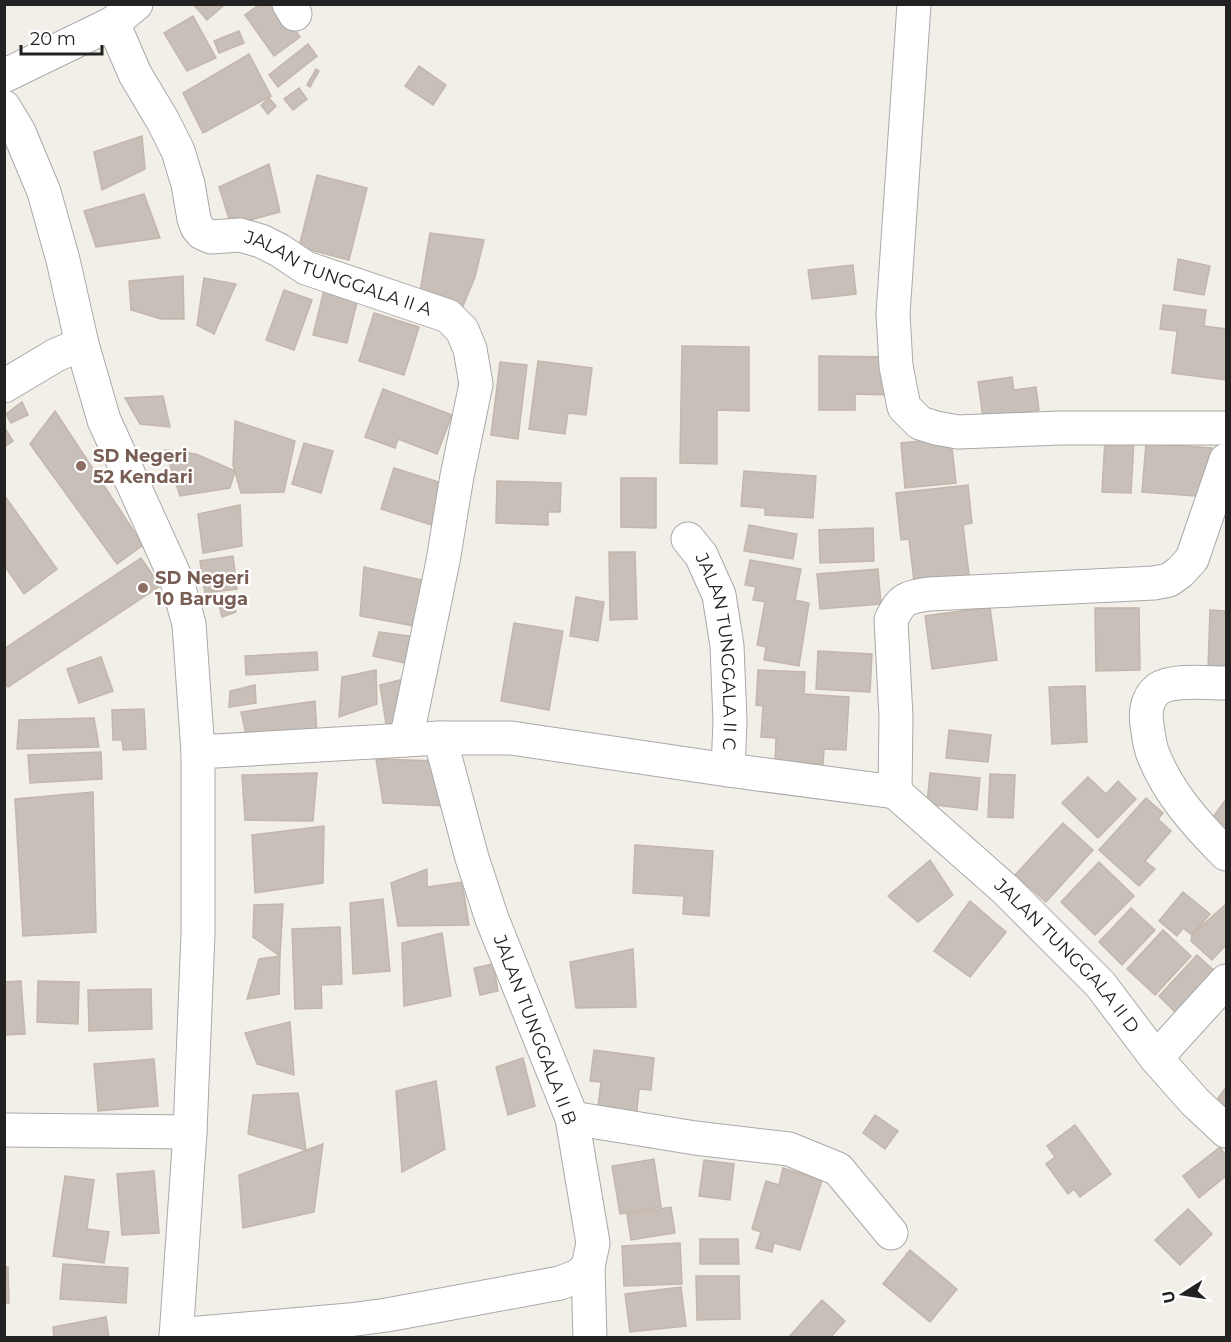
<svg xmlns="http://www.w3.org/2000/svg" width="1231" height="1342" viewBox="0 0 1231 1342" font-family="Montserrat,sans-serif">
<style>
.building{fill:#c7bfb8;stroke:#c4b6ab;stroke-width:1.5}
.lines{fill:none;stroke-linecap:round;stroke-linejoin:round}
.minor-casing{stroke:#a9a9a9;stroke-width:35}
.tertiary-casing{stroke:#a9a9a9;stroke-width:35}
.minor{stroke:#fff;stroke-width:33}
.tertiary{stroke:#fff;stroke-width:33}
.education-dot{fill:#8d6e63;stroke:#fff;stroke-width:2}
.labels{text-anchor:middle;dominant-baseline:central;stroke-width:4.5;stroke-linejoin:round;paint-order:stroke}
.street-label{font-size:18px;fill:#222;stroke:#fff}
.education-label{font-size:18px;font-weight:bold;fill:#785e54;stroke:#fff;text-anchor:start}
</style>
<rect width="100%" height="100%" fill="#f2efe9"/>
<g class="building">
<path d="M195 4H222L223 6 207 20 194 5Z"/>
<path d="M260 4H277L300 37 274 56 245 15Z"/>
<path d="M193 16 216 58 187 71 164 33Z"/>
<path d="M239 31 244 43 219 53 214 41Z"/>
<path d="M308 44 317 56 278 87 269 75Z"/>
<path d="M249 54 271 96 203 133 183 93Z"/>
<path d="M419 66 446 85 433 105 405 86Z"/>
<path d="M316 69 319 71 310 87 307 85Z"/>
<path d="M299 88 307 99 293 110 284 99Z"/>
<path d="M269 98 276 106 268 114 261 105Z"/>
<path d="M142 136 145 169 102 190 94 152Z"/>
<path d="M269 164 280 212 231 225 219 187Z"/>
<path d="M317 175 367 188 349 260 299 247Z"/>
<path d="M144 194 160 238 96 247 84 211Z"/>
<path d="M430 233 484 240 475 277 461 311 418 303Z"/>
<path d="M1178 259 1210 266 1204 295 1174 290Z"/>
<path d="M853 265 856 294 812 299 808 270Z"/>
<path d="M183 276 184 319H161L131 310 129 281Z"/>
<path d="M204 278 236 284 214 334 197 325Z"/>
<path d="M325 286 359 294 347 343 313 335Z"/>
<path d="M284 290 312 300 294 350 266 340Z"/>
<path d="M1163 305 1206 310 1204 326 1226 329V380L1172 373 1177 331 1160 329Z"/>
<path d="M374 313 419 327 404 375 359 361Z"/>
<path d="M682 346 749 347V411L717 410V464L680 463Z"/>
<path d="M819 356 892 357 891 395 855 394V410H819Z"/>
<path d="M538 361 592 368 586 415 568 413 565 434 529 429Z"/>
<path d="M500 362 527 365 518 439 491 435Z"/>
<path d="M1012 377 1014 390 1036 387 1039 410 983 418 978 382Z"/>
<path d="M383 389 452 415 437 454 398 439 395 448 365 437Z"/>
<path d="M163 396 170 427 140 424 125 398Z"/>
<path d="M22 402 28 415 11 423 6 414Z"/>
<path d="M55 411 143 545 117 564 30 444Z"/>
<path d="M235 421 295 441 284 492 241 493 233 465Z"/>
<path d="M4 427 13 441 4 447Z"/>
<path d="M951 438 956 483 905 488 901 443Z"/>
<path d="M1105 438 1134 440 1131 493 1102 492Z"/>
<path d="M304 443 333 451 321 493 292 484Z"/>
<path d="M1146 443 1212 448 1209 497 1142 492Z"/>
<path d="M165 450 196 454 235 471 230 488 180 496Z"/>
<path d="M394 468 445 484 432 525 381 509Z"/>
<path d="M744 471 816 476 813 518 765 515V508L741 506Z"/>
<path d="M621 478H656V528L621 527Z"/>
<path d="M497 481 561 483 560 512H548V525L496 523Z"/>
<path d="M968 485 972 523 963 525 969 575 914 581 909 539 901 540 896 493Z"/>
<path d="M4 495 57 569 24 594 4 565Z"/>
<path d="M240 505 242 546 203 553 198 514Z"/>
<path d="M749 525 797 534 793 559 744 551Z"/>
<path d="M873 528 874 561 820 563 819 530Z"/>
<path d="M609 552H635L637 619 610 620Z"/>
<path d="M233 556 237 589 205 593 200 561Z"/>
<path d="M141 558 160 586 8 687 4 682V649Z"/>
<path d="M750 560 801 569 795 600 809 603 799 666 764 660 766 647 757 645 765 602 753 600 756 587 745 585Z"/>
<path d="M364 567 422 580 420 627 360 616Z"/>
<path d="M878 569 881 604 820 609 817 574Z"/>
<path d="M231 597 236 612 222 617 218 600Z"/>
<path d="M576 597 604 602 598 641 570 636Z"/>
<path d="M990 607 997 660 932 669 925 616Z"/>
<path d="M1095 608H1139L1140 670 1096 671Z"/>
<path d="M1210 610 1226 611V671L1208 670Z"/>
<path d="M514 623 563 631 549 710 501 701Z"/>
<path d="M379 632 416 637 414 665 373 656Z"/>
<path d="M818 651 872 654 870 692 816 689Z"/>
<path d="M317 652 318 670 246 675 245 656Z"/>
<path d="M101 657 113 691 79 703 67 669Z"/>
<path d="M376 670 377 704 339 717 342 677Z"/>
<path d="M758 670 805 672 804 694 849 697 846 750 824 749 823 764 775 762 776 738 761 737 763 706 756 705Z"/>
<path d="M411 677 405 722 386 724 380 685Z"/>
<path d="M255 685 256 703 229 707 230 691Z"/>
<path d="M1085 686 1087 742 1052 744 1049 687Z"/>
<path d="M315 701 317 734 248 743 241 712Z"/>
<path d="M144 709 146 749 123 750 122 740H113L112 710Z"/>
<path d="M94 718 99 747 17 749 19 720Z"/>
<path d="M949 730 991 735 988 762 946 758Z"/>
<path d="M101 752 102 779 30 783 28 755Z"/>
<path d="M376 759 440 761 446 806 383 803Z"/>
<path d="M317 773 313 821 245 820 242 775Z"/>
<path d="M930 773 980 778 977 810 927 804Z"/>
<path d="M990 774 1015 775 1013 818 988 817Z"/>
<path d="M1088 777 1106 794 1118 781 1136 799 1098 838 1062 803Z"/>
<path d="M93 792 96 932 23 936 15 799Z"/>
<path d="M1146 798 1163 813 1158 819 1171 831 1145 861 1155 869 1139 886 1099 850Z"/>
<path d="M1226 799V831L1211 820Z"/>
<path d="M1063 823 1093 850 1046 902 1015 875Z"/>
<path d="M324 826 323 883 255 893 252 835Z"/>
<path d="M635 845 713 851 709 916 683 914 684 896 633 893Z"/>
<path d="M930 860 953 895 918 922 888 896Z"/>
<path d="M1099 862 1134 896 1095 935 1061 902Z"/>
<path d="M427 869V887L462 882 469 925 398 926 391 883Z"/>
<path d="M1183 892 1210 914 1192 935 1183 928 1177 936 1159 921Z"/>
<path d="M383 899 390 971 353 974 350 903Z"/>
<path d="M970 901 1006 932 970 977 934 951Z"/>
<path d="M283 904 280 956 253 937 254 905Z"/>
<path d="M1226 904V945L1212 960 1191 941 1192 935Z"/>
<path d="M1131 908 1155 930 1122 965 1099 942Z"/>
<path d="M340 927 342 984 321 985 322 1008 295 1009 292 929Z"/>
<path d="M1163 930 1191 956 1155 995 1127 969Z"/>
<path d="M442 933 451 996 404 1006 402 943Z"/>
<path d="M633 949 636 1007 576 1008 570 962Z"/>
<path d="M1197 955 1218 974 1179 1016 1159 996Z"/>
<path d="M280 956 279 994 247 999 259 959Z"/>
<path d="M493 964 498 991 480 995 474 968Z"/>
<path d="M21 981 25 1034 4 1035V982Z"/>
<path d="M38 981 79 982 78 1024 37 1022Z"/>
<path d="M151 989 152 1029 89 1031 88 990Z"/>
<path d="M290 1022 294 1075 257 1064 245 1033Z"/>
<path d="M594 1050 654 1058 651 1090 639 1089 636 1120 597 1116 601 1082 590 1081Z"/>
<path d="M523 1058 535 1106 508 1115 496 1067Z"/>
<path d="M154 1059 158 1106 98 1111 94 1064Z"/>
<path d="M436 1081 445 1149 402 1172 396 1091Z"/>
<path d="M1226 1087V1124L1209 1111Z"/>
<path d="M298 1093 306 1150 248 1134 253 1095Z"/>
<path d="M875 1115 898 1131 885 1149 863 1133Z"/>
<path d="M1075 1125 1111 1174 1080 1197 1074 1189 1068 1194 1046 1164 1055 1157 1047 1146Z"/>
<path d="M323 1144 314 1212 243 1228 239 1175Z"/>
<path d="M1220 1147 1226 1156V1176L1199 1198 1183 1176Z"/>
<path d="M654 1159 661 1207 620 1214 612 1166Z"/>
<path d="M704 1160 734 1164 730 1200 699 1196Z"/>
<path d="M783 1168 822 1180 800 1250 774 1243 772 1252 756 1248 761 1232 752 1229 766 1181 779 1185Z"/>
<path d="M154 1171 159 1233 122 1235 117 1174Z"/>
<path d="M65 1176 94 1180 87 1229 109 1232 104 1263 53 1256Z"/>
<path d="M671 1207 675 1233 631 1240 627 1214Z"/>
<path d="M1188 1209 1212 1234 1180 1265 1155 1240Z"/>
<path d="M700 1239H738L739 1264H700Z"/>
<path d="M680 1243 682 1284 624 1286 622 1246Z"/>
<path d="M910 1250 957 1289 930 1322 883 1284Z"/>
<path d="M63 1264 128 1268 126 1303 60 1299Z"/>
<path d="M4 1267H8L9 1303H4Z"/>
<path d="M696 1276H739L740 1319 697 1320Z"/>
<path d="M681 1287 686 1326 630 1332 625 1294Z"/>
<path d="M822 1300 845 1321 830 1338H788Z"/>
<path d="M106 1317 109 1338H54L53 1327Z"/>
</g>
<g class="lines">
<g class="minor-casing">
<g id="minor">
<path d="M289 4 295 14"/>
<path d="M914 4 893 314 896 366 904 407 920 423 936 428 958 432 1059 428H1226"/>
<path id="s1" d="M113 23 135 74 163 121 178 151 188 184 194 219 197 227 202 233 211 237 240 235 261 241 279 250 306 268 448 316 462 330 470 349 476 384 457 476 443 561 406 740 440 738H511L728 770 895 792 896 717 891 620C902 598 905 598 929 594L1154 583 1169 580 1180 572 1192 559 1226 460"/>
<path d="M4 76 113 23 136 4"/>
<path d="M4 386 56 355 82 344"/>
<path id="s2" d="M688 539 701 555 719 595 727 646 730 721 728 770"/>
<path d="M1226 683C1209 683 1173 679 1158 689 1145 699 1145 717 1148 731 1149 738 1150 747 1153 754 1168 793 1197 825 1226 854"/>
<path d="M198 752 406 740"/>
<path id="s3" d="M895 792 1006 890 1100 984 1156 1058 1195 1102 1226 1131"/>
<path d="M1156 1058 1226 981"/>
<path d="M572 1118 695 1138 789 1149 838 1169 891 1233"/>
<path d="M4 1130 190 1132"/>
<path d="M588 1267 590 1338"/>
<path d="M176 1335 349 1320 387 1315 560 1283 578 1276 588 1267 593 1243 572 1118 492 919 472 858 440 738"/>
</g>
</g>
<g class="tertiary-casing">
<path id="tertiary" d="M4 107 19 132 44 192 63 260 82 344 104 420 177 581 189 624 198 752V934L190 1132 176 1338"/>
</g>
<use href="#minor" class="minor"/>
<use href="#tertiary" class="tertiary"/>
</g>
<g class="education-dot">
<circle cx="81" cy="466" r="6"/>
<circle cx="143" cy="588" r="6"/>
</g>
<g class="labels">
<g class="street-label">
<text stroke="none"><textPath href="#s1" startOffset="375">JALAN TUNGGALA II A</textPath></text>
<text stroke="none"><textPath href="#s2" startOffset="120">JALAN TUNGGALA II C</textPath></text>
<text stroke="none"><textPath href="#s3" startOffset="238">JALAN TUNGGALA II D</textPath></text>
<text transform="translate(535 1030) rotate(69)">JALAN TUNGGALA II B</text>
</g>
<g class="education-label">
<text x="93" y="456">SD Negeri<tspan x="93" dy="21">52 Kendari</tspan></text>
<text x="155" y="578">SD Negeri<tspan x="155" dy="21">10 Baruga</tspan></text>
</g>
</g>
<rect width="1231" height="1342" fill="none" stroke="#222222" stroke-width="12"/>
<g transform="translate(1183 1294) rotate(258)" stroke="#ffffff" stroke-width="4.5" paint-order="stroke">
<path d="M0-4.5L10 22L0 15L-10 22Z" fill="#222222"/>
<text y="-9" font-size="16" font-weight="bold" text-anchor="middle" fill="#222222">U</text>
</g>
<path d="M21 45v9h81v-9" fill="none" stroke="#222222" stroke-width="3"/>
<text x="30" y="45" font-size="18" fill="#222222" stroke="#ffffff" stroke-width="4.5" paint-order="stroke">20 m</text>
</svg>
